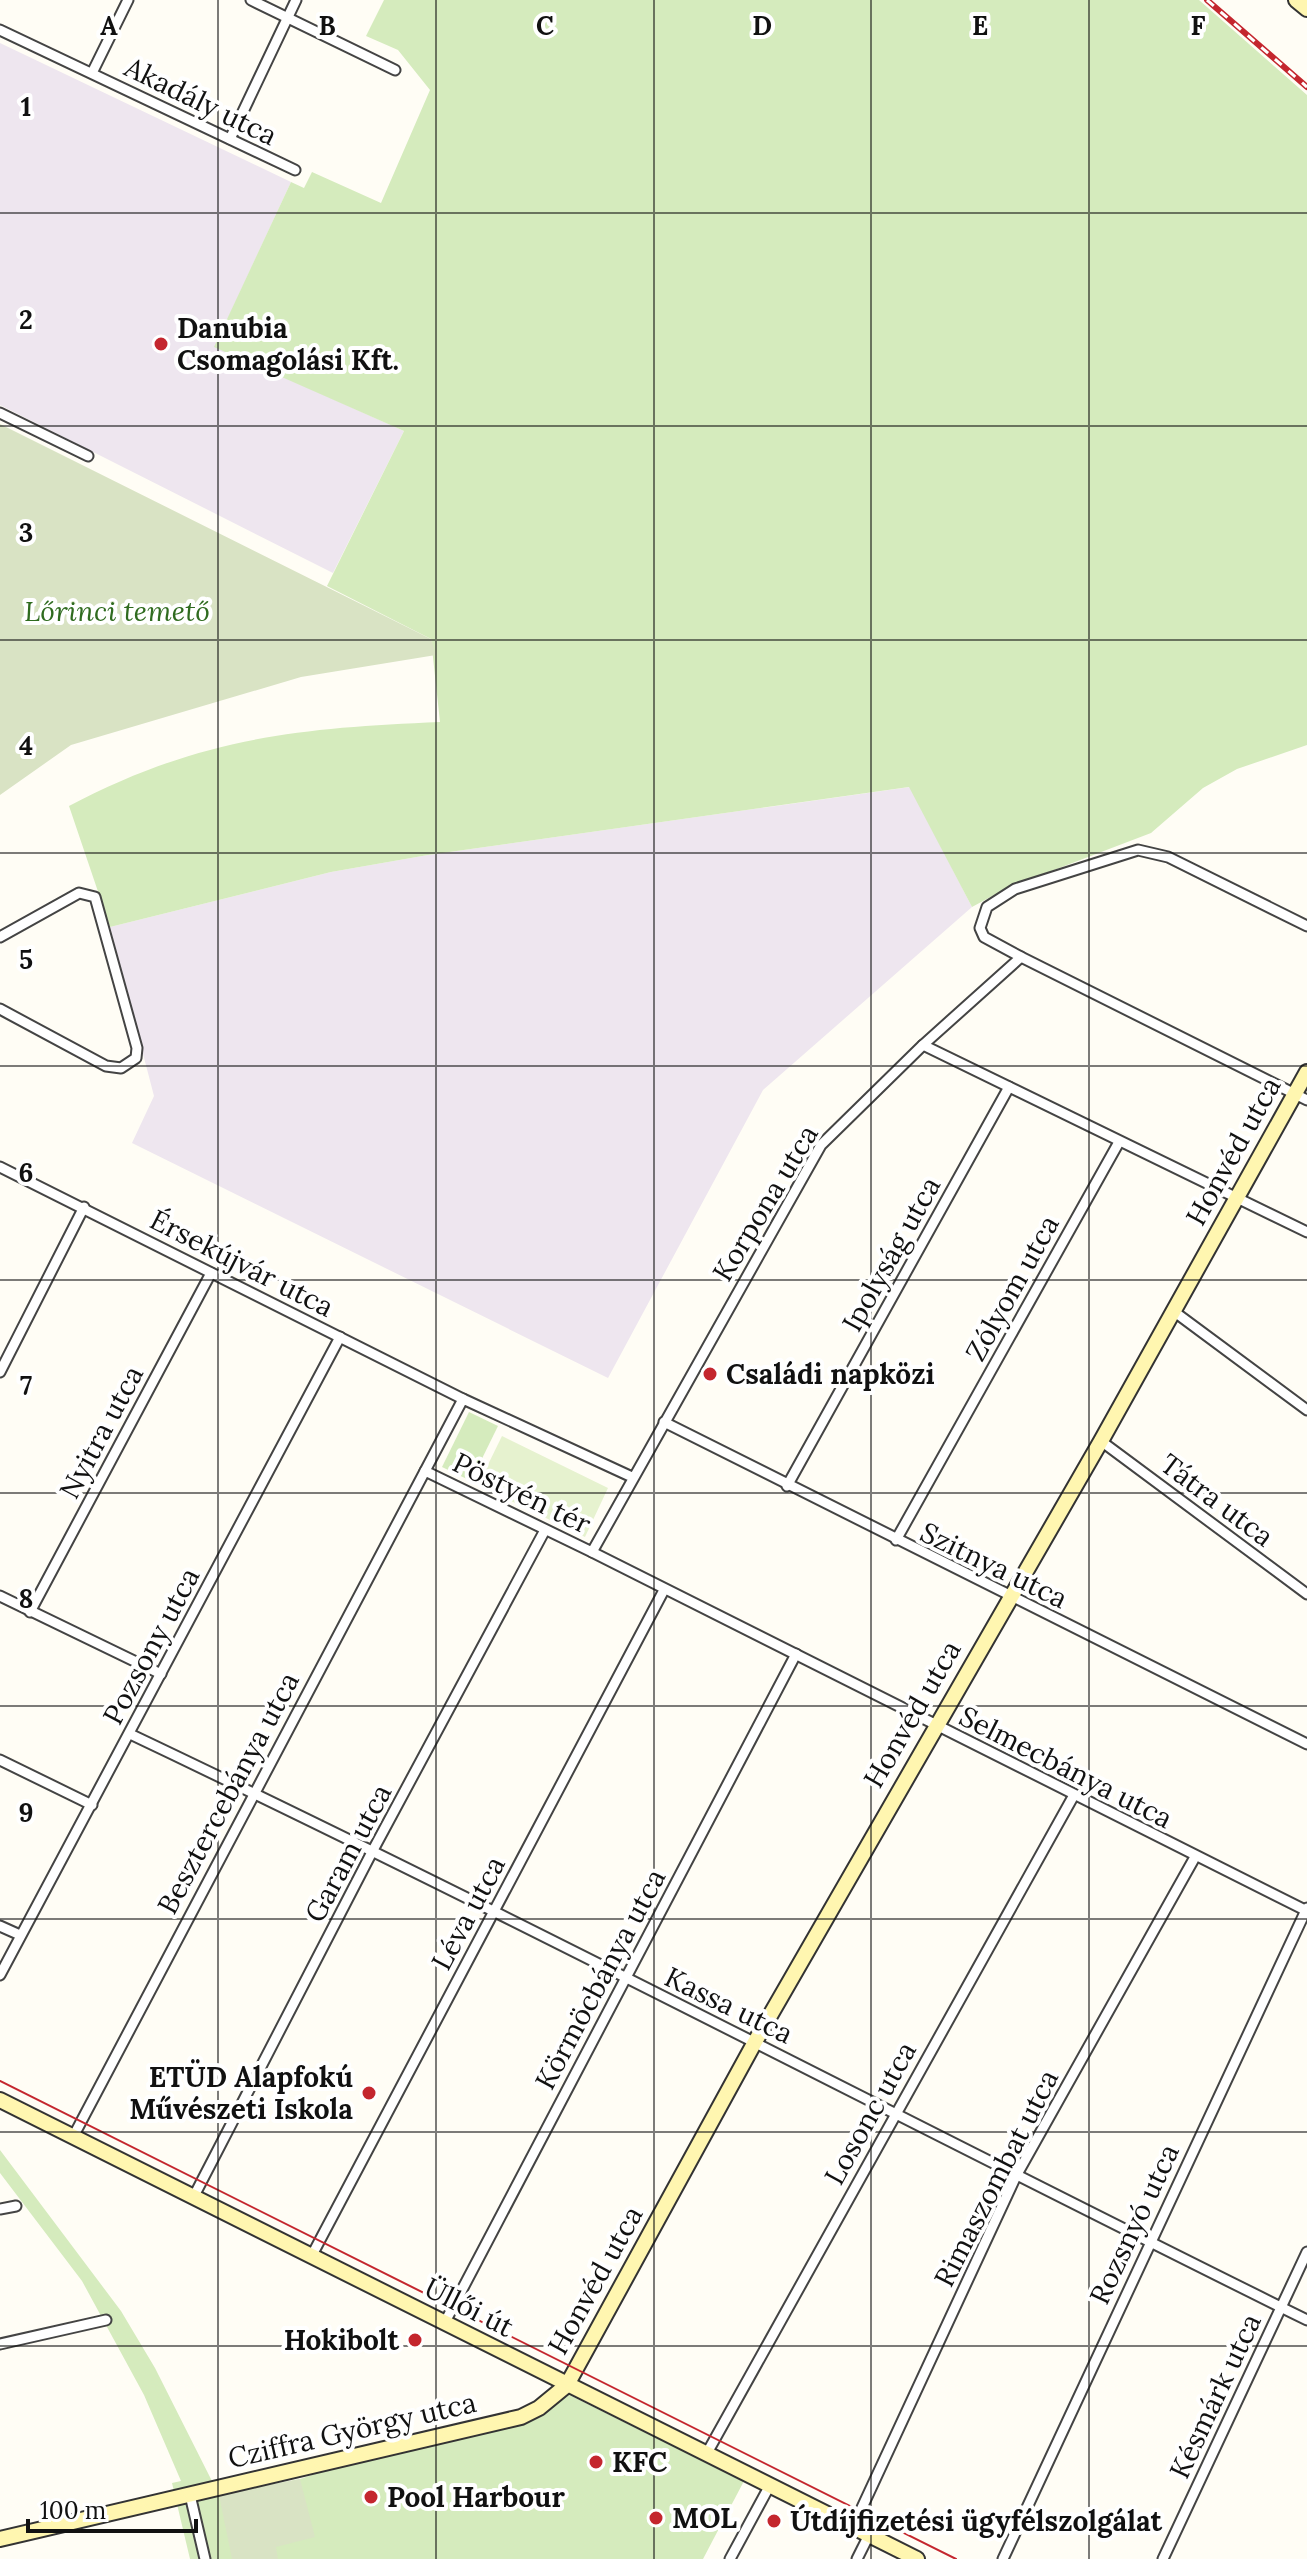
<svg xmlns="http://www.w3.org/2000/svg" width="1307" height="2559" viewBox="0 0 1307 2559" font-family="Lora,serif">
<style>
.industrial{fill:#eee6ef}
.green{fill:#d5ebbd}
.cemetery{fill:#d9e3c4}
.pitch{fill:#e6f2cf}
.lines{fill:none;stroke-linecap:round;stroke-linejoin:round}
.street-casing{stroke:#444;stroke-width:13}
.secondary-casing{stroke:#333;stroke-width:18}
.street{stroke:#fff;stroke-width:9}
.secondary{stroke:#fff6b0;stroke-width:14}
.tram{stroke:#c4262e;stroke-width:2}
.rail-casing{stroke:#c4262e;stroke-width:6}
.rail{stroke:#fff;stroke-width:3;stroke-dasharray:9;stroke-linecap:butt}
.grid{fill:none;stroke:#111;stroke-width:2;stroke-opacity:0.55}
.poi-dot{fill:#c4262e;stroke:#fff;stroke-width:3}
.labels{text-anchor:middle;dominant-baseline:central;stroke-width:8;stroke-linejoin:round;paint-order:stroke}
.street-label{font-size:28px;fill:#111;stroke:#fff}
.poi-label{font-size:28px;font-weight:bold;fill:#111;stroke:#fff;text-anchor:start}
.park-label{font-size:28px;font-style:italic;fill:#2f6b1f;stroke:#fff}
.grid-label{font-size:26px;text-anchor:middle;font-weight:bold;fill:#111;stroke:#fff;stroke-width:8;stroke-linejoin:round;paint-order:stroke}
</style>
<rect width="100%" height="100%" fill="#fffdf5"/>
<g class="industrial">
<path d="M0 43 291 182 215 346 404 431 333 573 0 405Z"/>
<path d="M910 787 972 907 763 1090 608 1378 132 1143 154 1096 110 927 331 872 428 855Z"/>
</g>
<g class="green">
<path d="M384 0H1199L1307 95V745L1237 769 1203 788 1151 833 1007 888 972 907 909 787 428 855 331 872 110 927 69 806C198 738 297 728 440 722L431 639 327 586 404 431 214 347 291 182 304 188 312 172 381 203 430 90 398 50 366 36Z"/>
<path d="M469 1412 498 1426 471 1481 442 1467Z"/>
<path d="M0 2150 121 2311 155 2368 219 2495 300 2479 435 2434 514 2415 557 2389 744 2481 703 2559H190L172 2483 181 2481 144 2395 82 2281 0 2173Z"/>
</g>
<g class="cemetery">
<path d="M0 424 431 639 436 655 301 677 71 745 0 795Z"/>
<path d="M300 2479 315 2537 276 2547 278 2559H232L219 2495Z"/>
</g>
<path class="pitch" d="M502 1436 608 1488 585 1537 478 1485Z"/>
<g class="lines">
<g class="street-casing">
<g id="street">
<path d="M251 0 395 70"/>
<path d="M0 30 295 170"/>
<path d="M92 73 128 0"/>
<path d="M230 139 296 0"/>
<path d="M0 413 88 456"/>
<path d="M1307 926 1168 857 1138 850 1015 889 987 907 980 928 984 937 1021 957 1307 1100"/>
<path d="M0 937 79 893 95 897 137 1048 136 1058 121 1068 106 1066 0 1009"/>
<path d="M923 1045 1307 1232"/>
<path d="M0 1167 463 1399"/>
<path d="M1172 1310 1307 1410"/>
<path d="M0 1372 84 1207"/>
<path d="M664 1422 1307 1744"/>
<path d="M1101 1441 1307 1594"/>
<path d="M632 1477 463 1399 425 1471 592 1552 821 1145 923 1045 1021 957"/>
<path d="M787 1486 1009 1087"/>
<path d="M896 1540 1119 1142"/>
<path d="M592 1552 1307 1911"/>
<path d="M0 1596 161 1674"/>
<path d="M30 1612 211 1273"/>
<path d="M130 1734C526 1922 914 2126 1307 2320"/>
<path d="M0 1760 92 1805"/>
<path d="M0 1926 20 1935"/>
<path d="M0 1975 340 1337"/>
<path d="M73 2137 425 1471"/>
<path d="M193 2198 372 1852 545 1530"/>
<path d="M0 2209 16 2206"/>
<path d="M311 2257 664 1590"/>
<path d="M444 2324 796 1654"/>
<path d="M0 2344 106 2320"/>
<path d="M707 2453 1074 1795"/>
<path d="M190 2495 205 2559"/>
<path d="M853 2527 1016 2176 1195 1857"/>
<path d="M730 2559 770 2485"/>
<path d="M857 2559 869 2535"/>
<path d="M1003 2559 1307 1908"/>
<path d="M1163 2559 1307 2252"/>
</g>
</g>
<g class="secondary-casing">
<g id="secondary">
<path d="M1296 0 1307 9"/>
<path d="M0 2100 917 2559"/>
<path d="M0 2539 521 2417 539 2408 567 2385 756 2040 1101 1441 1307 1072"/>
</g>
</g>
<use href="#street" class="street"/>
<use href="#secondary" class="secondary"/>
<path class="tram" d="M0 2081 956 2559"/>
<g class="rail-casing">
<path id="rail" d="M1207 0 1307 87"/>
</g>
<use href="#rail" class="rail"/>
</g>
<path class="grid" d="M218 0V2559M436 0V2559M654 0V2559M871 0V2559M1089 0V2559M0 213H1307M0 426H1307M0 640H1307M0 853H1307M0 1066H1307M0 1280H1307M0 1493H1307M0 1706H1307M0 1919H1307M0 2132H1307M0 2346H1307"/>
<g class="poi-dot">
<circle cx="161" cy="344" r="8"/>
<circle cx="710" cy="1374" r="8"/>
<circle cx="369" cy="2093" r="8"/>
<circle cx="415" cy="2340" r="8"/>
<circle cx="596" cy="2462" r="8"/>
<circle cx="371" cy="2497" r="8"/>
<circle cx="656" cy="2518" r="8"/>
<circle cx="774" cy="2521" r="8"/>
</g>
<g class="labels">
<g class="street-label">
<text transform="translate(201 101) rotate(26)">Akadály utca</text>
<text transform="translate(1233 1151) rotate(-61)">Honvéd utca</text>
<text transform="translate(765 1203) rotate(-59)">Korpona utca</text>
<text transform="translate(891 1254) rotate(-61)">Ipolyság utca</text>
<text transform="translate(242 1263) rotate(27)">Érsekújvár utca</text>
<text transform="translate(1012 1288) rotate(-61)">Zólyom utca</text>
<text transform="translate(101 1432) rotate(-62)">Nyitra utca</text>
<text transform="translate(522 1493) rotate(26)">Pöstyén tér</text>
<text transform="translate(1217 1500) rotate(37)">Tátra utca</text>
<text transform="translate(994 1565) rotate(26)">Szitnya utca</text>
<text transform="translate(151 1646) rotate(-62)">Pozsony utca</text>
<text transform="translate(912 1714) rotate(-60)">Honvéd utca</text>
<text transform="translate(1066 1767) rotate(27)">Selmecbánya utca</text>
<text transform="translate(228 1793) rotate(-62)">Besztercebánya utca</text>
<text transform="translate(348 1853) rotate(-62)">Garam utca</text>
<text transform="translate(468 1913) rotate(-62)">Léva utca</text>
<text transform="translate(600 1979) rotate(-62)">Körmöcbánya utca</text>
<text transform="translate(729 2005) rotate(26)">Kassa utca</text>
<text transform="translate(870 2113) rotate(-61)">Losonc utca</text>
<text transform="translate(996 2178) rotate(-63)">Rimaszombat utca</text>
<text transform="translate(1134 2224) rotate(-65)">Rozsnyó utca</text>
<text transform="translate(595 2280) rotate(-61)">Honvéd utca</text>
<text transform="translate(469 2307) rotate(27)">Üllői út</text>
<text transform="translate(1215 2396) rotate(-65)">Késmárk utca</text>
<text transform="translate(352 2430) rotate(-13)">Cziffra György utca</text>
</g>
<g class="poi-label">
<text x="177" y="328">Danubia<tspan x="177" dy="32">Csomagolási Kft.</tspan></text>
<text x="726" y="1374">Családi napközi</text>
<text x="353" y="2077" text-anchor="end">ETÜD Alapfokú<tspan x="353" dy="32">Művészeti Iskola</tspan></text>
<text x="399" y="2340" text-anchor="end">Hokibolt</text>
<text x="612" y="2462">KFC</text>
<text x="387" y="2497">Pool Harbour</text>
<text x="672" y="2518">MOL</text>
<text x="790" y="2521">Útdíjfizetési ügyfélszolgálat</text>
</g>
<g class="park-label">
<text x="117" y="611">Lőrinci temető</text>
</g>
</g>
<g class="grid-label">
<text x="109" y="35">A</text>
<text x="327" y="35">B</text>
<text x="545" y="35">C</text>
<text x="762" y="35">D</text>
<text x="980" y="35">E</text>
<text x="1198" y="35">F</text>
<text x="26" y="116">1</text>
<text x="26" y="329">2</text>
<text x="26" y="542">3</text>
<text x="26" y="755">4</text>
<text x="26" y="969">5</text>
<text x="26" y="1182">6</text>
<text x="26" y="1395">7</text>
<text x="26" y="1608">8</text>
<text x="26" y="1822">9</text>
</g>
<path d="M28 2519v12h168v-12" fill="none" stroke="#111111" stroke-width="4"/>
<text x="40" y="2519" font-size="24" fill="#111111" stroke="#ffffff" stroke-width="6" paint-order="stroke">100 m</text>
</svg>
